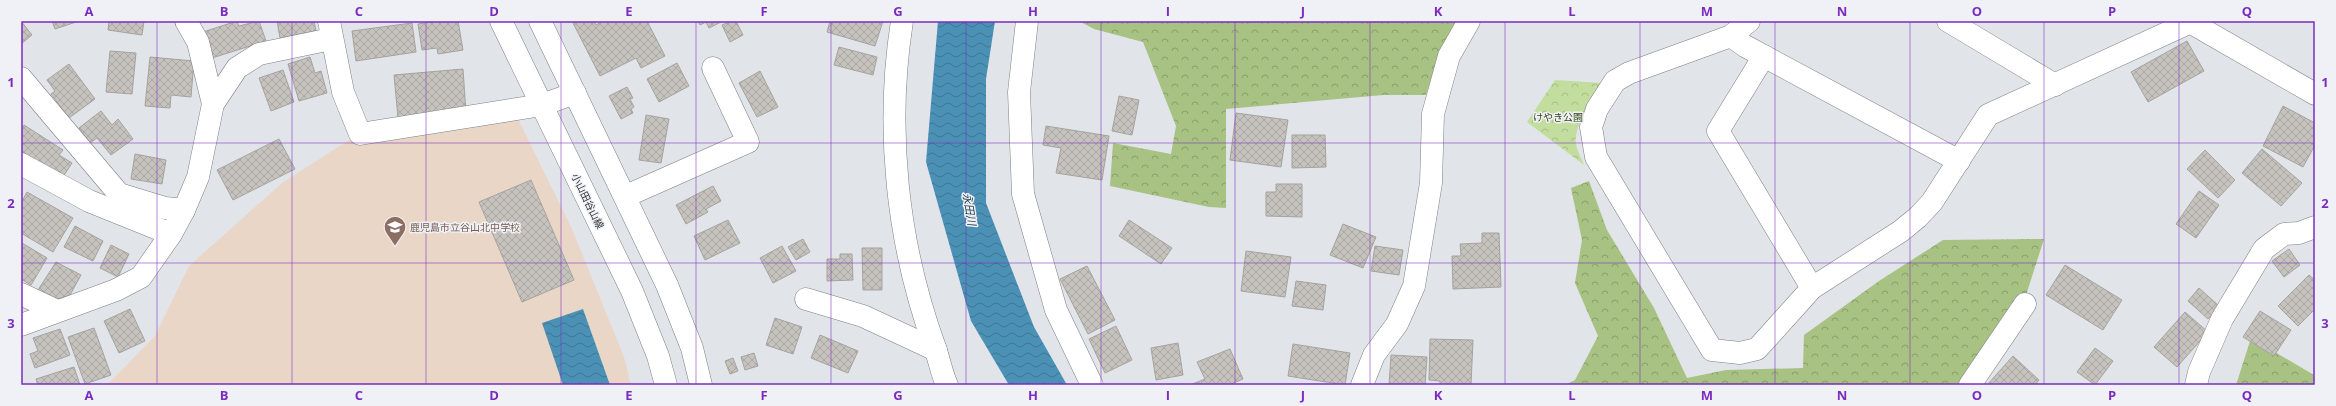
<svg xmlns="http://www.w3.org/2000/svg" width="2336" height="406" viewBox="0 0 2336 406" font-family="'Open Sans','Noto Sans JP',sans-serif">
<style>
.education{fill:#ead6c7}
.forest{fill:url(#forest-crowns)}
.park{fill:url(#park-crowns)}
.water{fill:url(#water-waves)}
.building{fill:url(#building-cross-hatch);stroke:#a6a39e}
.lines{fill:none;stroke-linecap:round;stroke-linejoin:round}
.minor-casing{stroke:#7d7f84;stroke-width:23}
.secondary-casing{stroke:#7d7f84;stroke-width:23}
.minor{stroke:#fff;stroke-width:22}
.secondary{stroke:#fff;stroke-width:22}
.grid{fill:none;stroke:#7b2cbf;stroke-width:1;stroke-opacity:0.55}
.labels{text-anchor:middle;dominant-baseline:central;stroke-width:3;stroke-linejoin:round;paint-order:stroke}
.park-label{font-size:10px;fill:#324315;stroke:#eff1f6}
.street-label{font-size:10px;fill:#2e2f31;stroke:#eff1f6}
.education-label{font-size:10px;fill:#785e54;stroke:#eff1f6;text-anchor:start}
.water-label{font-size:11px;font-style:italic;fill:#183949;stroke:#eff1f6}
.neatline{fill:none;stroke:#7b2cbf;stroke-width:1.5}
.grid-label{font-size:13px;text-anchor:middle;font-weight:bold;fill:#7b2cbf}
</style>
<defs>
<pattern id="forest-crowns" width="20" height="18" patternUnits="userSpaceOnUse"><rect width="20" height="18" fill="#a7c283"/><path d="M2 6a3 3 0 1 1 6 0M12 15a3 3 0 1 1 6 0" fill="none" stroke="#889e6c"/></pattern>
<pattern id="park-crowns" width="20" height="18" patternUnits="userSpaceOnUse"><rect width="20" height="18" fill="#c2dd9e"/><path d="M2 6a3 3 0 1 1 6 0M12 15a3 3 0 1 1 6 0" fill="none" stroke="#a7be89"/></pattern>
<pattern id="water-waves" width="16" height="10" patternUnits="userSpaceOnUse"><rect width="16" height="10" fill="#4a91b5"/><path d="M0 5q4-4 8 0t8 0" fill="none" stroke="#3e7794"/></pattern>
<pattern id="building-cross-hatch" width="8" height="8" patternUnits="userSpaceOnUse"><rect width="8" height="8" fill="#c6c3be"/><path d="M0 0l8 8M0 8l8-8" fill="none" stroke="#aaa8a4"/></pattern>
</defs>
<rect width="100%" height="100%" fill="#e1e4e9"/>
<path class="education" d="M517 117 572 229 624 357 631 385H107L155 336 189 266 282 183 349 140Z"/>
<g class="forest">
<path d="M1079 21H1458L1439 53 1426 95H1383L1226 109V208L1209 207 1110 186 1113 143 1171 154 1176 126 1143 42 1094 29Z"/>
<path d="M1589 181 1607 230 1654 308 1687 378 1726 370 1803 368 1804 335 1879 281 1943 240 2044 239 2021 311 1973 385H1565L1575 380 1598 336 1575 283 1582 240 1571 188Z"/>
<path d="M2251 338 2314 375 2315 385H2236Z"/>
</g>
<path class="park" d="M1555 80 1602 83C1593 96 1573 128 1576 144 1577 151 1582 159 1584 165L1527 122Z"/>
<g class="water">
<path d="M938 21H995L986 79V203L1034 327 1067 385H1009L971 321 926 162Z"/>
<path d="M583 309 610 385H563L542 323Z"/>
</g>
<g class="building">
<path d="M21 21 32 35 21 44Z"/>
<path d="M52 21H79L55 29Z"/>
<path d="M109 21H144L142 35 108 30Z"/>
<path d="M237 21 239 26 259 21 266 41 212 58 203 32Z"/>
<path d="M277 21H314L316 31 280 38Z"/>
<path d="M438 21H458L463 50 438 54 437 48 422 50 418 24Z"/>
<path d="M577 21H594L596 25 603 21H647L665 56 641 68 636 58 600 76 573 23Z"/>
<path d="M698 21H723L709 28 706 22 700 25Z"/>
<path d="M731 21H736L743 35 730 42 722 25Z"/>
<path d="M830 21H883L875 46 827 32Z"/>
<path d="M412 23 416 52 356 61 352 31Z"/>
<path d="M2187 41 2204 71 2148 102 2131 72Z"/>
<path d="M839 47 877 57 873 75 834 65Z"/>
<path d="M110 51 136 53 132 94 106 92Z"/>
<path d="M150 57 194 61 191 97 171 95 170 108 145 106Z"/>
<path d="M310 57 315 73 321 71 327 93 299 101 288 64Z"/>
<path d="M677 63 689 86 659 102 647 79Z"/>
<path d="M69 64 95 99 69 118 51 94 55 91 47 80Z"/>
<path d="M463 69 466 113 398 118 394 75Z"/>
<path d="M283 70 294 102 271 111 259 78Z"/>
<path d="M760 71 778 107 757 117 739 83Z"/>
<path d="M627 87 633 98 630 99 634 107 631 109 633 113 621 119 609 96Z"/>
<path d="M1119 96 1139 100 1132 135 1112 131Z"/>
<path d="M2283 106 2315 123V145L2303 167 2263 146Z"/>
<path d="M101 111 112 125 118 119 133 139 111 155 97 138 90 143 79 128Z"/>
<path d="M1236 113 1288 120 1281 167 1230 160Z"/>
<path d="M646 115 669 119 661 163 639 160Z"/>
<path d="M24 125 63 150 59 155 72 163 61 180 21 153V129Z"/>
<path d="M1046 126 1109 136 1102 180 1056 173 1061 148 1043 145Z"/>
<path d="M1292 135H1325L1326 167 1292 168Z"/>
<path d="M279 139 295 169 233 200 217 170Z"/>
<path d="M2262 149 2302 183 2281 206 2242 173Z"/>
<path d="M2205 150 2235 180 2218 198 2187 169Z"/>
<path d="M135 154 166 160 162 184 131 179Z"/>
<path d="M531 180 574 280 522 302 479 202Z"/>
<path d="M1276 184H1302V217L1266 216V192H1276Z"/>
<path d="M713 186 721 201 706 209 708 212 686 224 676 205Z"/>
<path d="M2199 191 2219 205 2196 238 2176 224Z"/>
<path d="M27 192 73 218 53 252 21 233V203Z"/>
<path d="M728 220 740 243 705 260 694 236Z"/>
<path d="M1129 220 1172 248 1161 264 1119 236Z"/>
<path d="M1343 224 1376 237 1363 268 1330 255Z"/>
<path d="M75 226 103 241 93 261 64 247Z"/>
<path d="M1482 233H1499L1501 287 1453 289 1452 256H1461L1460 244 1482 243Z"/>
<path d="M803 239 810 252 796 260 788 247Z"/>
<path d="M22 243 47 258 31 285 21 279Z"/>
<path d="M111 245 129 254 118 277 100 268Z"/>
<path d="M782 246 796 271 773 283 760 258Z"/>
<path d="M1375 246 1403 250 1399 275 1371 271Z"/>
<path d="M862 248H882V290H863Z"/>
<path d="M2289 249 2300 265 2284 277 2272 261Z"/>
<path d="M1246 251 1291 257 1285 297 1241 291Z"/>
<path d="M840 254H852L853 280 827 281V259H840Z"/>
<path d="M56 262 81 275 70 295 54 300 38 290Z"/>
<path d="M2065 265 2122 300 2103 330 2046 295Z"/>
<path d="M1087 266 1115 320 1088 334 1060 279Z"/>
<path d="M2309 275 2315 280V309L2298 326 2278 306Z"/>
<path d="M1296 281 1326 285 1323 310 1292 306Z"/>
<path d="M2199 288 2219 306 2208 319 2188 301Z"/>
<path d="M130 309 145 341 119 353 104 321Z"/>
<path d="M2260 311 2291 330 2274 356 2243 337Z"/>
<path d="M2185 312 2208 332 2177 367 2154 347Z"/>
<path d="M775 318 802 327 793 354 766 345Z"/>
<path d="M1116 326 1132 360 1105 373 1089 339Z"/>
<path d="M94 328 111 375 85 384 68 337Z"/>
<path d="M60 329 70 355 35 368 30 354 38 351 33 338Z"/>
<path d="M820 335 858 351 848 373 811 358Z"/>
<path d="M1430 339 1473 340 1471 385H1440V381L1429 380Z"/>
<path d="M1178 343 1183 375 1156 380 1151 348Z"/>
<path d="M1293 344 1350 353 1345 385 1288 376Z"/>
<path d="M2095 348 2113 361 2095 385 2077 372Z"/>
<path d="M1230 349 1243 379 1229 385H1190L1205 379 1197 362Z"/>
<path d="M754 353 758 366 745 370 741 357Z"/>
<path d="M1391 355 1427 357 1425 385H1389Z"/>
<path d="M2013 356 2039 380 2035 385H1987Z"/>
<path d="M733 358 738 371 730 374 725 361Z"/>
<path d="M74 367 80 385H38L36 379Z"/>
</g>
<g class="lines">
<g class="minor-casing">
<g id="minor">
<path d="M186 21 198 42 213 104"/>
<path d="M329 21 343 92 360 134 542 105 575 93"/>
<path d="M902 21C885 129 897 242 934 345 939 358 941 372 947 385"/>
<path d="M1027 21 1019 92 1023 194 1056 310 1092 385"/>
<path d="M1749 21 1731 36 1629 73 1615 81 1597 109 1591 127 1596 157 1712 350 1740 353 1757 349 1812 288 1901 231 1918 217 1932 202 1988 115 2193 21"/>
<path d="M1948 21 2055 85"/>
<path d="M2188 21 2315 94"/>
<path d="M1731 36 1745 46 1959 161"/>
<path d="M1764 56 1718 131 1812 288"/>
<path d="M21 78 119 194 165 208 184 210"/>
<path d="M21 164 89 201 171 234"/>
<path d="M626 196 748 142 713 68"/>
<path d="M21 294 57 311"/>
<path d="M806 299 863 316 936 350"/>
<path d="M21 325 116 290 141 277 171 234 184 210 198 177 213 104 237 68 259 54 331 39"/>
<path d="M1362 385 1374 355 1397 324 1414 286 1431 183 1433 114 1449 56 1469 21"/>
<path d="M1970 385 2025 304"/>
<path d="M2196 385 2199 372 2222 319 2264 249 2284 234 2299 233 2315 227"/>
</g>
</g>
<g class="secondary-casing">
<g id="secondary">
<path d="M501 21 632 291 658 356 666 385"/>
<path d="M540 21 667 285 692 348 701 385"/>
</g>
</g>
<use href="#minor" class="minor"/>
<use href="#secondary" class="secondary"/>
</g>
<path class="grid" d="M157 21V385M292 21V385M426 21V385M561 21V385M696 21V385M831 21V385M966 21V385M1101 21V385M1235 21V385M1370 21V385M1505 21V385M1640 21V385M1775 21V385M1910 21V385M2044 21V385M2179 21V385M21 143H2315M21 263H2315"/>
<defs>
<g id="school-pin" transform="scale(1.15)"><path d="M0 17L-7.5 6A9.5 9.5 0 1 1 7.5 6Z" fill="#8d6e63" stroke="#eff1f6"/><path d="M0-5L7-2L0 1L-7-2ZM-4 1L0 2.5L4 1V4Q0 6-4 4Z" fill="#fff"/></g>
</defs>
<g fill-rule="evenodd">
<use href="#school-pin" x="395" y="227"/>
</g>
<g class="labels">
<g class="park-label">
<text x="1558" y="117">けやき公園</text>
</g>
<g class="street-label">
<text transform="translate(588 201) rotate(64)">小山田谷山線</text>
</g>
<g class="education-label">
<text x="410" y="227">鹿児島市立谷山北中学校</text>
</g>
<g class="water-label">
<text transform="translate(970 209) rotate(81)">永田川</text>
</g>
</g>
<rect width="2336" height="406" fill="none" stroke="#eff1f6" stroke-width="44"/>
<rect x="22" y="22" width="2292" height="362" class="neatline"/>
<g class="grid-label">
<text x="89" y="16">A</text>
<text x="224" y="16">B</text>
<text x="359" y="16">C</text>
<text x="494" y="16">D</text>
<text x="629" y="16">E</text>
<text x="764" y="16">F</text>
<text x="898" y="16">G</text>
<text x="1033" y="16">H</text>
<text x="1168" y="16">I</text>
<text x="1303" y="16">J</text>
<text x="1438" y="16">K</text>
<text x="1572" y="16">L</text>
<text x="1707" y="16">M</text>
<text x="1842" y="16">N</text>
<text x="1977" y="16">O</text>
<text x="2112" y="16">P</text>
<text x="2247" y="16">Q</text>
<text x="11" y="87">1</text>
<text x="2325" y="87">1</text>
<text x="11" y="208">2</text>
<text x="2325" y="208">2</text>
<text x="11" y="328">3</text>
<text x="2325" y="328">3</text>
<text x="89" y="400">A</text>
<text x="224" y="400">B</text>
<text x="359" y="400">C</text>
<text x="494" y="400">D</text>
<text x="629" y="400">E</text>
<text x="764" y="400">F</text>
<text x="898" y="400">G</text>
<text x="1033" y="400">H</text>
<text x="1168" y="400">I</text>
<text x="1303" y="400">J</text>
<text x="1438" y="400">K</text>
<text x="1572" y="400">L</text>
<text x="1707" y="400">M</text>
<text x="1842" y="400">N</text>
<text x="1977" y="400">O</text>
<text x="2112" y="400">P</text>
<text x="2247" y="400">Q</text>
</g>
</svg>
